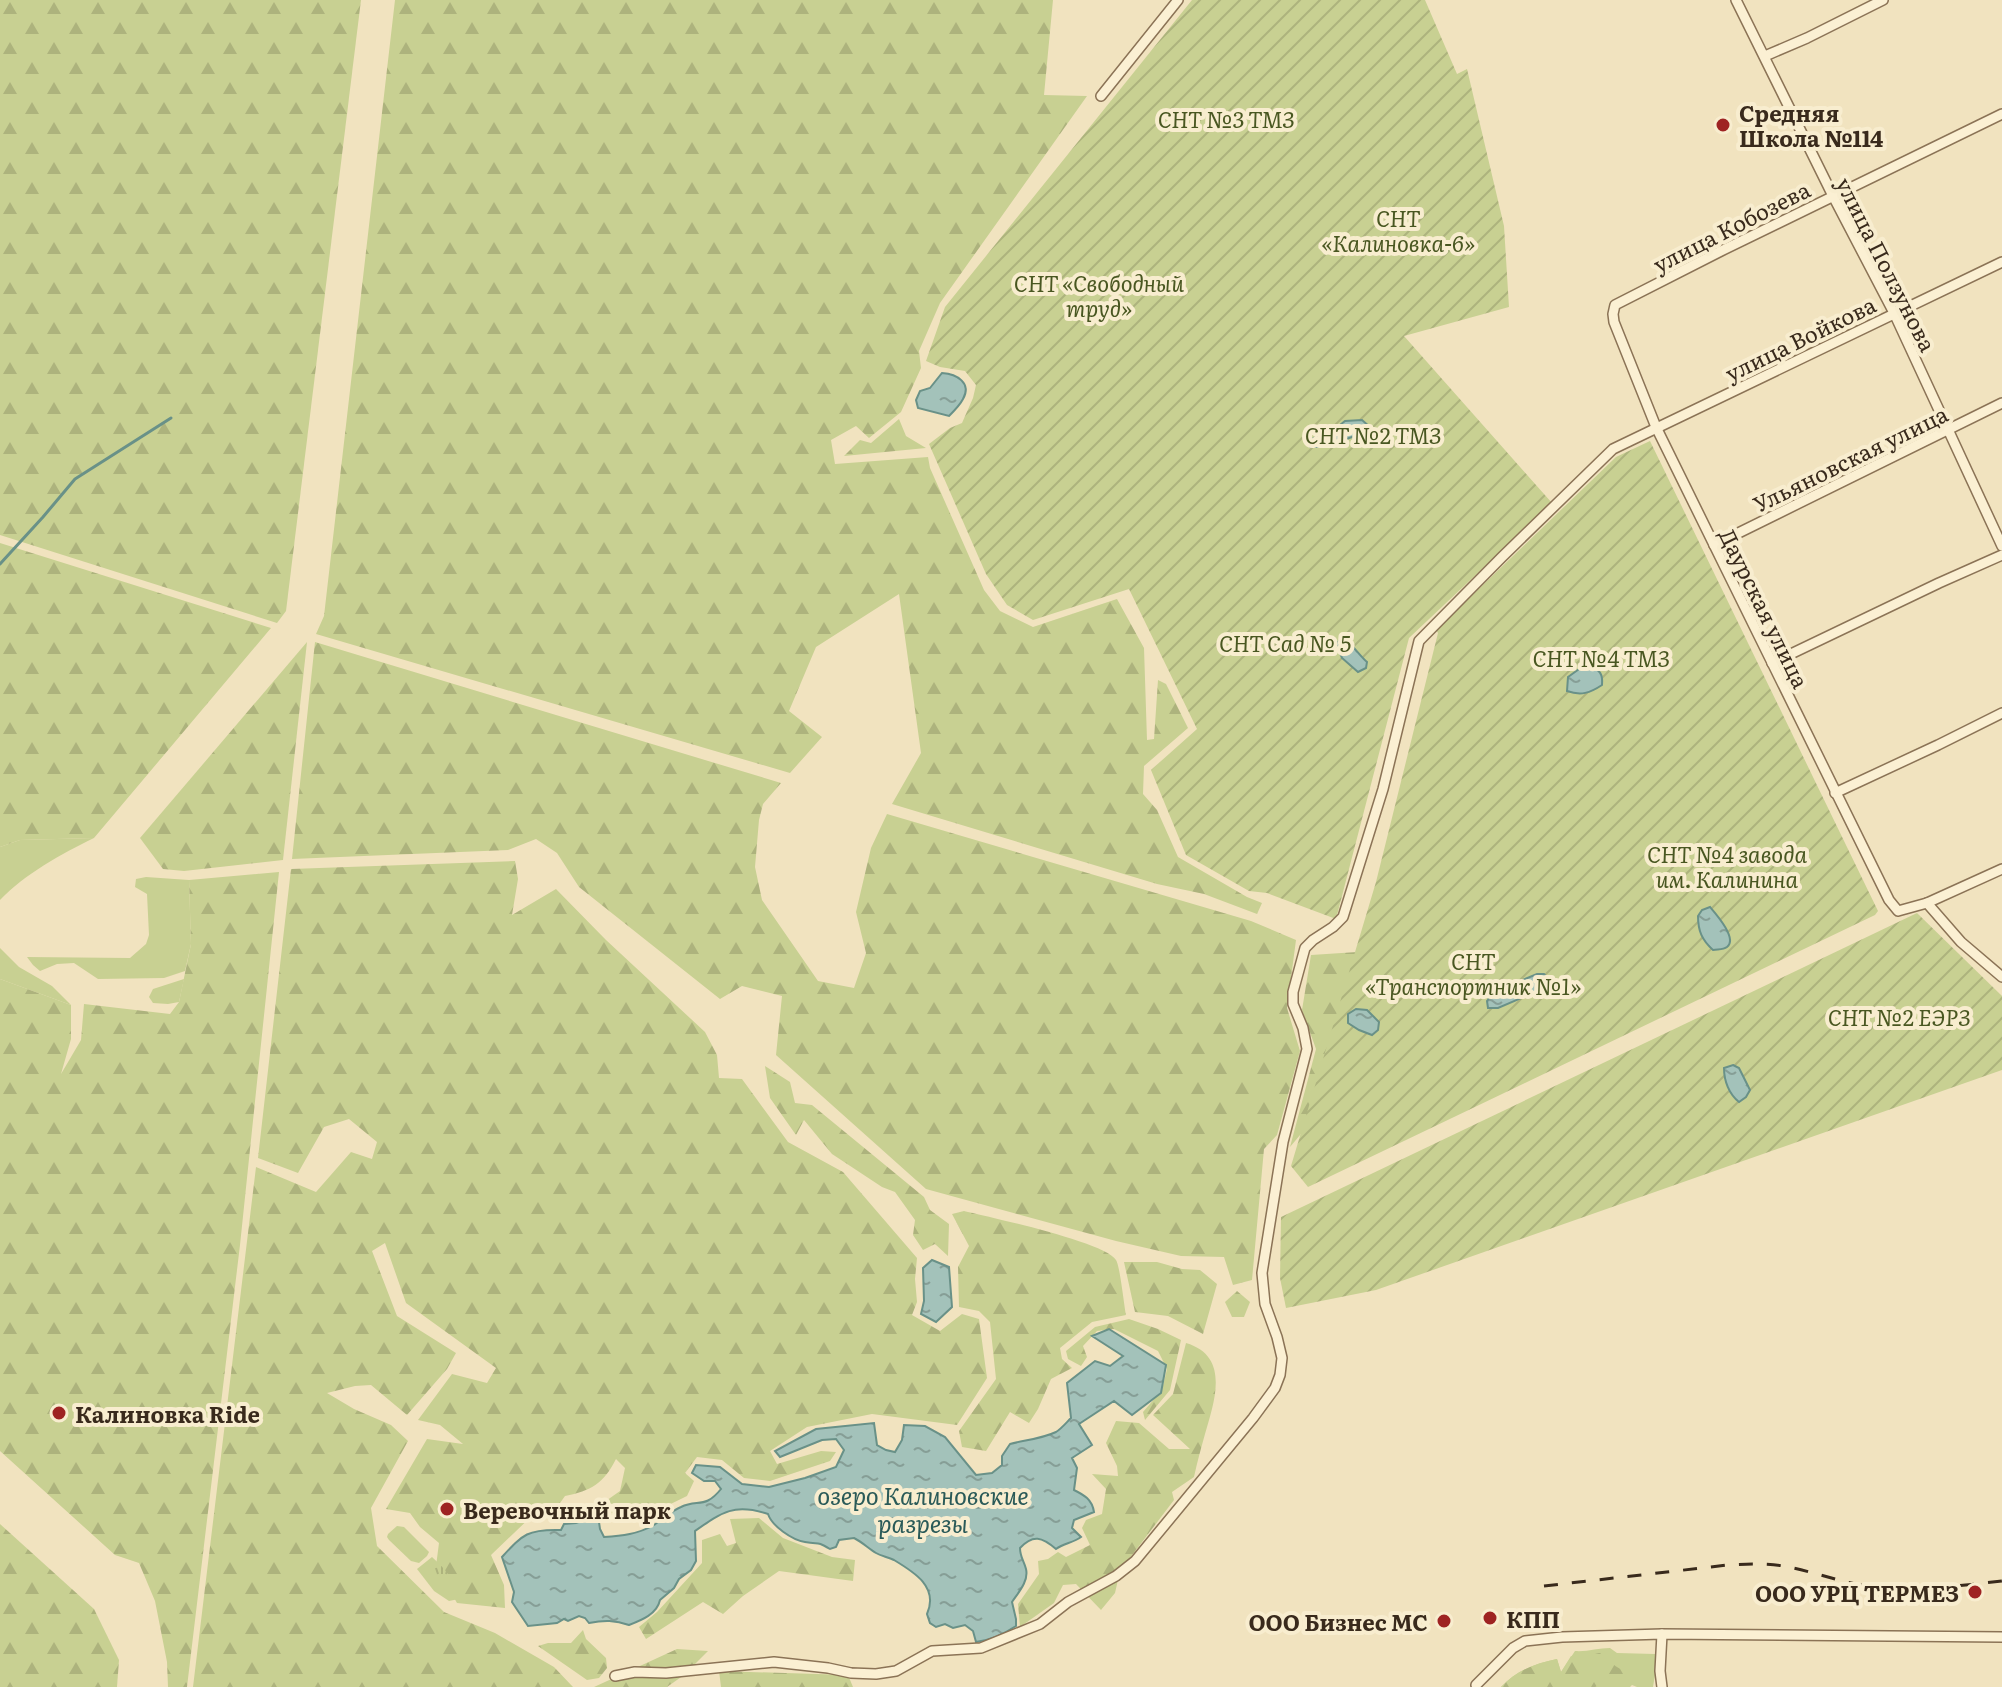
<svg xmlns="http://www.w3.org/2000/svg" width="2002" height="1687" viewBox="0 0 2002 1687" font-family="Literata,serif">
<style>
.grass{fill:#c8d092}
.forest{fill:url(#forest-firs)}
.park{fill:url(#park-tufts)}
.garden{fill:url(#garden-furrows)}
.water{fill:url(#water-ripples);stroke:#699188;stroke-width:2}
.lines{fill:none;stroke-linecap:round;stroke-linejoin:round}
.stream{stroke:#699188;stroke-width:3}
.minor-casing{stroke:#8b7356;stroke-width:12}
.minor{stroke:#fbf0d3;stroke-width:9}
.rail{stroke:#392a1c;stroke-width:3;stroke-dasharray:14 14;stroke-linecap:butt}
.poi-dot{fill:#9e2322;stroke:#f8edcf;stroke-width:3}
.labels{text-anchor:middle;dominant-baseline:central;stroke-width:8;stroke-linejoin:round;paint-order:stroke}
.poi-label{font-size:22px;font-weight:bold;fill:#392a1c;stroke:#f8edcf;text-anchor:start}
.park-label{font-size:22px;font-style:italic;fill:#495721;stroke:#f8edcf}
.street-label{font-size:22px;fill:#392a1c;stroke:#f8edcf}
.water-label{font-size:24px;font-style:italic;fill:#2a5a58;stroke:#f8edcf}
</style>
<defs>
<pattern id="forest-firs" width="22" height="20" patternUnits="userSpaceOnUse" patternTransform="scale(2)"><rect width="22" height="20" fill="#c8d092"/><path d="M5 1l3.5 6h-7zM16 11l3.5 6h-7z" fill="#adb37d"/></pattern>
<pattern id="park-tufts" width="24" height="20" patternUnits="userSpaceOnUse" patternTransform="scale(2)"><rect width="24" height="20" fill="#c8d092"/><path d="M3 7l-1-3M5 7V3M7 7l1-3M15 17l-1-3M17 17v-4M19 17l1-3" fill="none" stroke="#adb37d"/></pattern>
<pattern id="garden-furrows" width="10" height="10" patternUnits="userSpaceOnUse" patternTransform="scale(2)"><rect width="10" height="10" fill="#c8d092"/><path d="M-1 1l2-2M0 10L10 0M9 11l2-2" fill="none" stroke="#adb37d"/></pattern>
<pattern id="water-ripples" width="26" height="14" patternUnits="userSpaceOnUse" patternTransform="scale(2)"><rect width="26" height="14" fill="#a3c2ba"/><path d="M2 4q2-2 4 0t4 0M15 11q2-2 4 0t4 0" fill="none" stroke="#869e96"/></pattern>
</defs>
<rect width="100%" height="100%" fill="#f1e3bf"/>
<g class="grass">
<path d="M94 838C61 854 25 874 0 900V847L20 840Z"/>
<path d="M146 877 189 880 191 944 185 971 164 978 98 979 74 963 57 964 40 971 33 965 27 957 130 958 146 944 149 935 147 894 135 887 136 879Z"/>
<path d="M0 948 19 967 52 986 71 1005 0 979Z"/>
<path d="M184 979 179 1002 168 1004 153 1003 149 997 153 989Z"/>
<path d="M397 1526 404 1527 429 1552 427 1556 419 1563 411 1561 389 1540 387 1537 388 1534Z"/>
<path d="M1610 1648 1617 1653 1655 1654V1675L1653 1687H1637L1632 1685 1630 1687H1501C1516 1671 1536 1663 1557 1659L1561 1672 1575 1651C1587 1652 1598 1648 1610 1648Z"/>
</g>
<g class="forest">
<path d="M0 0H361L286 611 277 623 0 535Z"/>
<path d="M395 0H1053L1044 95 1087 96 940 303 919 351 921 368 901 412 869 438 856 426 831 440 835 464 928 457 930 468 984 590 1000 611 1033 627 1117 599 1144 648 1147 740 1154 739 1158 680 1166 684 1188 728 1144 766 1143 794 1157 810 1178 857 1247 897 1262 903 1257 914 1204 894 1157 884 892 804 921 753 899 594 816 647 789 711 822 737 790 773 316 634 324 616Z"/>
<path d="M899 419 906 436 926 448 844 456 860 440 871 443Z"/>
<path d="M0 543 271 628 94 838 20 840 0 847Z"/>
<path d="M307 642 283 860 184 871 163 869 140 838Z"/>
<path d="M315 642 781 783 763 804 759 820 755 867 762 900 818 981 854 988 866 953 856 912 871 848 887 814 1251 921 1296 940 1287 1008 1300 1051 1277 1135 1264 1149 1252 1280 1233 1285 1224 1257 1181 1256 1116 1241 926 1189 776 1055 782 996 742 986 720 999 579 887 557 853 536 839 508 850 292 859Z"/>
<path d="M515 861 518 879 512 915 556 889 606 940 705 1032 717 1055 719 1078 742 1079 788 1142 843 1172 917 1258 915 1279 917 1302 912 1315 940 1331 962 1314 979 1319 987 1378 957 1425 872 1414 807 1427 770 1451 777 1464 821 1451 836 1452 830 1461 770 1481 744 1478 722 1460 697 1457 685 1473 694 1481 687 1496 640 1519 617 1516 606 1509 603 1503 620 1491 625 1468 616 1459C604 1483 591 1491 565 1496L555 1510 537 1511 491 1555 504 1585 505 1608 457 1603 436 1566 439 1543 420 1527 410 1513 386 1509 427 1439 463 1444 440 1425 418 1420 452 1374 487 1383 496 1368 406 1303 385 1243 372 1251 397 1316 456 1353 447 1369 407 1415 371 1385 355 1386 327 1393 354 1409 391 1425 408 1441 371 1508 377 1546 444 1612 495 1633 554 1667 573 1687H193L256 1167 316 1192 351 1152 372 1159 377 1142 349 1119 324 1127 298 1173 258 1158 291 869Z"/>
<path d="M279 872 240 1245 187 1687H168L167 1662 155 1601 139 1563 115 1555 0 1451V979L71 1005V1039L61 1074 81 1040 84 1004 170 1014 179 1002 191 944 189 880Z"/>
<path d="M1357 952 1343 1084 1290 1147 1316 1049 1302 1010 1311 955Z"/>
<path d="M765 1066 790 1082 795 1103 812 1105 924 1197 930 1210 949 1224 948 1256 935 1244 923 1250 913 1235 915 1220 895 1192 882 1187 832 1154 804 1120 796 1135 770 1098Z"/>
<path d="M964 1211C989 1217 1105 1242 1116 1260 1120 1266 1124 1305 1126 1315L1092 1322 1060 1348 1062 1359 1072 1368 1051 1379 1038 1409 1029 1423 1010 1412 986 1451 962 1447 959 1431 996 1379 990 1322 979 1311 959 1307 958 1267 969 1246 952 1214Z"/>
<path d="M1124 1262H1157L1182 1269 1200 1270 1217 1284 1203 1334 1168 1316 1135 1312Z"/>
<path d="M1237 1291 1250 1302 1244 1317H1232L1225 1302Z"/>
<path d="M1129 1319 1158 1329 1181 1340 1170 1390 1145 1420 1143 1412 1162 1390 1167 1369 1158 1351 1114 1329 1097 1331 1083 1346 1087 1357 1081 1366 1068 1359 1066 1351 1095 1327Z"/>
<path d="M1186 1343C1230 1356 1215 1400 1205 1434 1201 1448 1197 1463 1194 1477L1172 1492 1174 1500 1120 1571 1115 1593 1101 1610 1076 1584 1063 1585 1054 1603 1020 1627 1018 1604 1039 1574 1038 1561 1048 1559 1058 1552 1066 1557 1090 1545 1082 1528 1086 1520 1102 1514 1106 1489 1092 1474 1118 1476 1117 1466 1106 1443 1116 1421 1139 1423 1169 1449H1190L1153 1415 1173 1394Z"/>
<path d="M759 1518 783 1538 832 1557 855 1560 853 1581 779 1571 743 1596 723 1614 703 1602 646 1639 639 1627 657 1612 702 1563V1540L720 1534 727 1546 736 1543 730 1519Z"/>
<path d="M0 1524 94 1609 119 1660 117 1687H0Z"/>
<path d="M583 1630 586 1639 606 1658 607 1668 599 1678 587 1680 538 1646 548 1643H571Z"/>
<path d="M677 1649 708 1651 684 1675 667 1687H594Z"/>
<path d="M1599 1653 1605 1654C1611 1665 1619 1669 1631 1673L1644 1660 1649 1663 1645 1675 1629 1681 1624 1687H1608L1601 1684 1595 1687H1541V1684L1537 1682H1527L1522 1687H1501C1516 1671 1536 1663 1557 1659L1561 1672 1571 1656C1578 1658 1581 1662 1588 1663L1595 1654Z"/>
<path d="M719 1671 848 1675 853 1687H721Z"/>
</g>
<path class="park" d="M432 1557C445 1569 456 1581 459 1599L449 1601 434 1591 417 1569Z"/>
<g class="garden">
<path d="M1192 0H1425L1457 74 1467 69 1504 226 1509 307 1404 336 1552 503 1409 638 1336 919 1267 893 1249 891 1186 855 1151 770 1197 729 1129 589 1033 620 1007 605 986 574 929 444 950 428 962 423 973 398 976 385 965 371 940 367 926 361 945 307Z"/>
<path d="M1650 441 1878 911 1875 915 1308 1187 1291 1166 1376 882 1438 633 1436 630 1616 457Z"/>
<path d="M1917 913 2002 996V1070L1376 1290 1286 1308 1280 1278 1281 1217Z"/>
</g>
<g class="water">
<path d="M942 373C957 374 972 383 963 399 960 405 954 411 949 416L918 408 916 400 920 391 930 388Z"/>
<path d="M1362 420 1371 428 1366 432 1324 447H1310L1309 440 1335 429 1345 421Z"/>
<path d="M1342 638C1351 642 1358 654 1367 662L1366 668 1358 672 1342 658 1336 644Z"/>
<path d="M1590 666C1600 670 1603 674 1602 685 1590 693 1581 696 1567 691L1568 677 1582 667Z"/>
<path d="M1710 907C1716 914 1738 939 1727 947 1723 950 1718 949 1713 950 1702 940 1698 931 1698 916L1702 910Z"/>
<path d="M1537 974H1544L1549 980 1547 987 1498 1008H1488L1487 1001 1494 992Z"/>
<path d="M1356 1009 1367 1010 1379 1022 1378 1030 1372 1035 1359 1030 1348 1023V1014Z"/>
<path d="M1733 1065 1739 1068 1750 1090 1746 1097 1739 1102C1729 1094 1724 1081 1724 1068Z"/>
<path d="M932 1260 949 1267 952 1307 936 1322 921 1314 924 1301 923 1268Z"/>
<path d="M1109 1329 1166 1365 1161 1393 1132 1415 1114 1401 1079 1424 1092 1445 1072 1458 1077 1468 1074 1490C1084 1495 1092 1499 1094 1512L1074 1520 1072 1528 1081 1537C1073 1543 1064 1543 1056 1549 1042 1537 1033 1534 1020 1548 1020 1557 1024 1561 1026 1569 1029 1581 1018 1593 1012 1602L1016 1619V1626C1004 1634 990 1640 976 1642L973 1631 965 1625 953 1628 945 1624 936 1627 930 1623 927 1614C939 1587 914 1572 894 1560 888 1557 881 1556 876 1553 868 1548 862 1542 854 1538L839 1540 836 1547 830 1549C815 1540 820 1545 805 1542 792 1540 772 1526 768 1514 734 1503 722 1512 695 1531L696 1561 691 1570 679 1579 674 1588 660 1600C657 1614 642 1620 629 1625 615 1620 604 1620 589 1623L585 1618 579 1616 568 1621 564 1619 557 1623 528 1626 512 1602 514 1592 502 1557C523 1534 528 1529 561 1530L564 1524 576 1523 598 1515 600 1529 604 1537C622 1536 638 1534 654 1525 663 1519 671 1511 681 1507 698 1499 705 1509 721 1489L715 1481H704L692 1473 696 1465 720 1467 742 1484 769 1487 805 1478 836 1467 844 1450 836 1439 822 1440 780 1457 775 1451 816 1429 874 1423 877 1445 886 1450 895 1452 902 1440 904 1425 925 1426 945 1437 976 1475 992 1473 1002 1465V1456L1010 1444C1025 1440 1041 1439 1056 1432 1061 1429 1066 1423 1071 1418L1067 1383 1095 1361 1110 1366 1123 1356 1092 1336Z"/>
</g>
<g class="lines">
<path class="stream" d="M0 564 43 517 75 479 171 418"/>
<g class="minor-casing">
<g id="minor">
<path d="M1736 0 1833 196 1894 313 2002 546"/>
<path d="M1765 56 1807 38 1883 0"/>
<path d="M1101 96 1178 0"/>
<path d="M2002 114 1721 251 1615 305 1613 314 1614 322 1656 427 1889 900 1898 911 1927 903 2002 869"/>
<path d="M1714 545 2002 403"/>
<path d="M1772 663 1939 583 2002 555"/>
<path d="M1835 793 1938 745 2002 713"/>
<path d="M1927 903 1961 942 2002 977"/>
<path d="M615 1676 635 1672 666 1673 774 1662 828 1668 851 1673 876 1674 896 1671 932 1651 981 1648 1040 1624 1068 1602 1116 1576 1135 1561 1253 1418 1275 1388 1280 1375 1282 1358 1277 1337 1265 1304 1262 1273 1283 1142 1307 1049 1303 1028 1293 1004V992L1305 948 1313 940 1333 927 1343 917 1383 789 1419 641 1502 557 1613 449 2002 262"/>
<path d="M1476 1685 1513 1648 1525 1641 1562 1637 1662 1634 2002 1637"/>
<path d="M1662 1687 1660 1671 1662 1634"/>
</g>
</g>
<use href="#minor" class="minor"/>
<path class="rail" d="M1544 1586 1728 1565C1747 1564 1765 1563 1783 1566 1812 1571 1839 1582 1867 1586 1912 1592 1958 1586 2002 1581"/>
</g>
<g class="poi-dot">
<circle cx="1723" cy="125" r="8"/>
<circle cx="59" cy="1413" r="8"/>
<circle cx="447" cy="1509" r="8"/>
<circle cx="1975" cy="1592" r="8"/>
<circle cx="1490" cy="1618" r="8"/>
<circle cx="1444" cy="1621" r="8"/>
</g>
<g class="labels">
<g class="poi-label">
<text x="1739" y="112">Средняя<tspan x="1739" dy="25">Школа №114</tspan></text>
<text x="75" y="1413">Калиновка Ride</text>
<text x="463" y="1509">Веревочный парк</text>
<text x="1959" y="1592" text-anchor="end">ООО УРЦ ТЕРМЕЗ</text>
<text x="1506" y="1618">КПП</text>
<text x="1428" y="1621" text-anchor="end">ООО Бизнес МС</text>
</g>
<g class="park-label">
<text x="1226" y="118">СНТ №3 ТМЗ</text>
<text x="1398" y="217">СНТ<tspan x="1398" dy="25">«Калиновка-6»</tspan></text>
<text x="1099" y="282">СНТ «Свободный<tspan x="1099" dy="25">труд»</tspan></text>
<text x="1373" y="434">СНТ №2 ТМЗ</text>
<text x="1285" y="642">СНТ Сад № 5</text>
<text x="1601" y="657">СНТ №4 ТМЗ</text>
<text x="1727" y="853">СНТ №4 завода<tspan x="1727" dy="25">им. Калинина</tspan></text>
<text x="1473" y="960">СНТ<tspan x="1473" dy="25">«Транспортник №1»</tspan></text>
<text x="1899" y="1016">СНТ №2 ЕЭРЗ</text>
</g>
<g class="street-label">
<text transform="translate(1731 226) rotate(-27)">улица Кобозева</text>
<text transform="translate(1887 264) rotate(63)">улица Ползунова</text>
<text transform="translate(1800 338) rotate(-26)">улица Войкова</text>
<text transform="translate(1850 458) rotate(-26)">Ульяновская улица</text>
<text transform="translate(1765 608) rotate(64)">Даурская улица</text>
</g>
<g class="water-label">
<text x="923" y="1494">озеро Калиновские<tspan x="923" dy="28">разрезы</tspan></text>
</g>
</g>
</svg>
